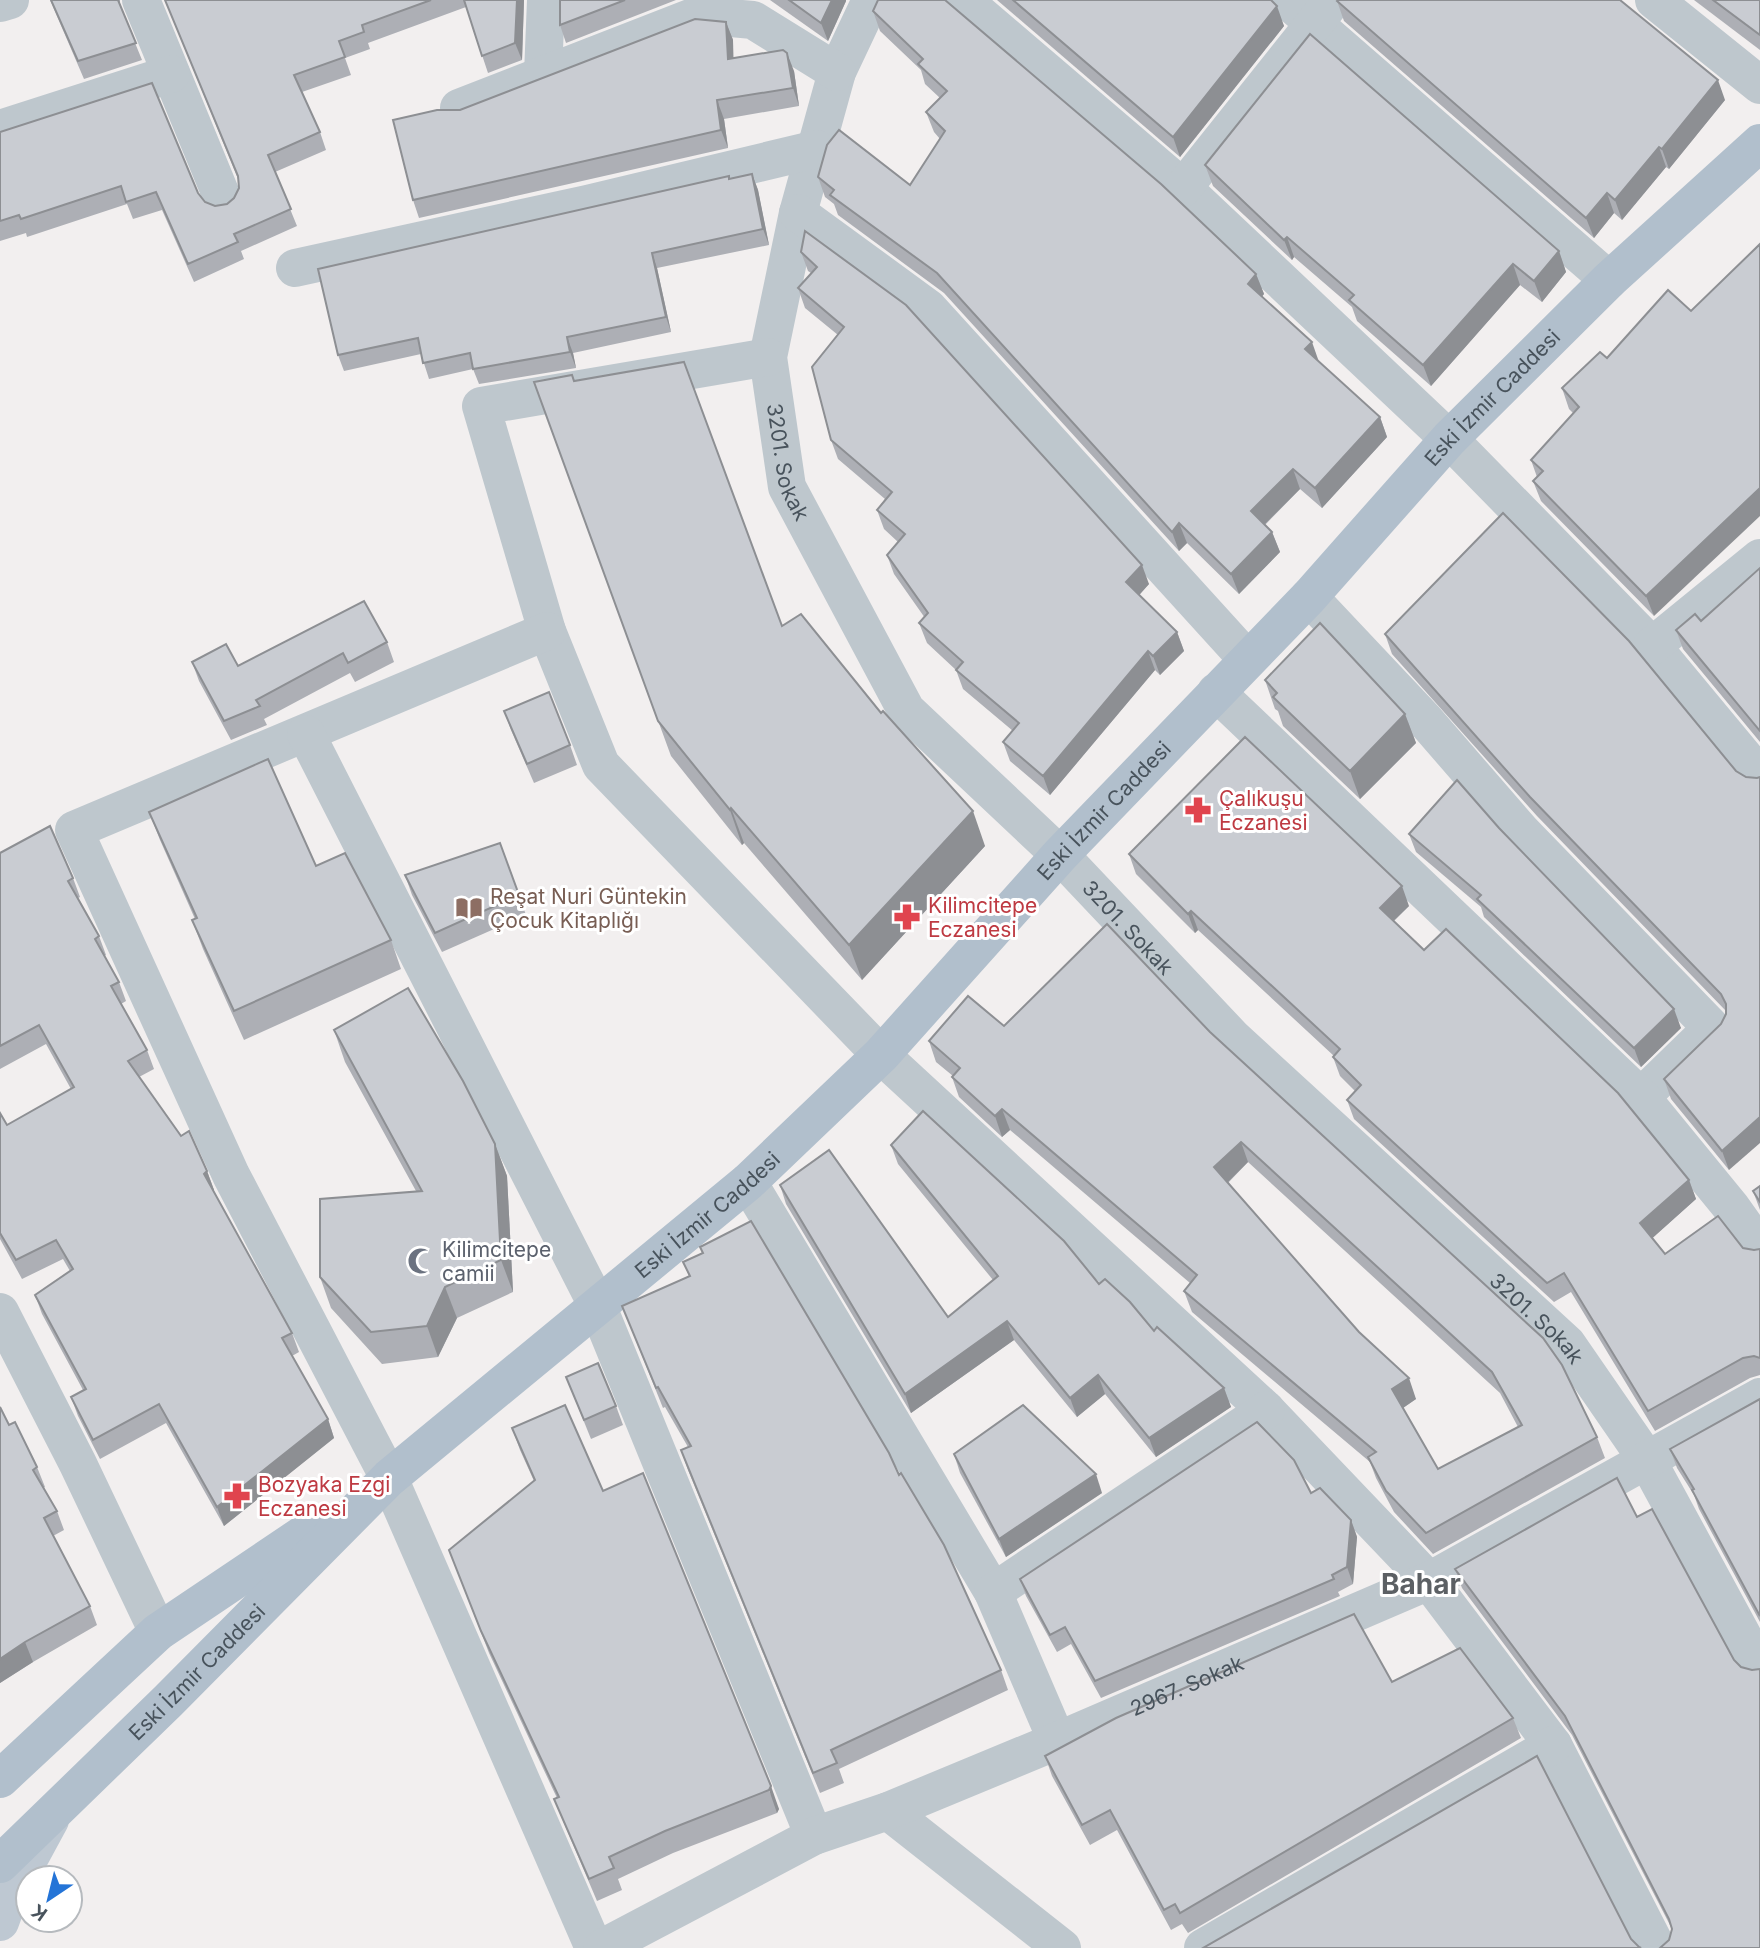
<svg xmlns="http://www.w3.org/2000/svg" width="1760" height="1948" viewBox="0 0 1760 1948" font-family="Inter,sans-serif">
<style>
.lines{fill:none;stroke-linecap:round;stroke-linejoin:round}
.minor{stroke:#bec7cd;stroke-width:38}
.secondary{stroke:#bec8d2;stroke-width:38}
.primary{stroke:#b1bfcc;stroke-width:38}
.wall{fill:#adafb5;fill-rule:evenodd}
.shaded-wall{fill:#8d8f93}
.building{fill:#c9ccd2;stroke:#8d8f93;stroke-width:2;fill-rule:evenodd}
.labels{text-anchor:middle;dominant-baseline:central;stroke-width:6;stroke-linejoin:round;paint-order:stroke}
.street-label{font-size:21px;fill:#48535c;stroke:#fff}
.health-label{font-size:21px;fill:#be3a42;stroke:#fff;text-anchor:start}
.education-label{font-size:21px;fill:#785e54;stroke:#fff;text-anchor:start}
.worship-label{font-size:21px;fill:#5b616d;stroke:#fff;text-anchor:start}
.district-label{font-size:28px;font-weight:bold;fill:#5c6064;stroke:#fff}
</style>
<rect width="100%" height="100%" fill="#f2efef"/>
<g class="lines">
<g class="minor">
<path d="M141 0 224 202"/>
<path id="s1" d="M871 0 837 72 798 213 768 357 787 487 906 710 1060 855 1233 1038 1567 1344 1647 1460 1760 1668"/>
<path d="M963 0 1183 188 1449 439 1652 646 1760 776"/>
<path d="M1287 0 1609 280"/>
<path d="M1654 0 1760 85"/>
<path d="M0 3 10 0"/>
<path d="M543 74 546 0"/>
<path d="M459 108 698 15 753 20 837 72"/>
<path d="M0 129 171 74"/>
<path d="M1183 188 1333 0"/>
<path d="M798 213 928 308 1247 659"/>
<path d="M295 268 587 204 817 149"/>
<path d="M768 357 481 406 547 631 601 765 881 1055 1266 1410 1429 1581 1553 1745 1657 1948"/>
<path d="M1309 597 1424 719 1521 831 1712 1028 1641 1097"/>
<path d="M547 631 74 830 231 1175 389 1478 594 1948"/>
<path d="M1652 646 1760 558"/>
<path d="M1216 692 1641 1097 1731 1207 1760 1248"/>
<path d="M306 734 597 1305 814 1836"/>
<path d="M748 1182 993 1592 1057 1741"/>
<path d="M0 1312 78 1464 158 1632"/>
<path d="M993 1592 1266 1410"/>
<path d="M888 1811 1062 1948"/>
<path id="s2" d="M602 1948 814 1836 888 1811 1057 1741 1429 1581 1760 1397"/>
<path d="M1203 1948 1553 1745"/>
</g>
<path class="secondary" d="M0 1922 11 1892 50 1820"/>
<g class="primary">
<path d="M0 1779 158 1632 320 1523"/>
<path id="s3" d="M0 1864 168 1701 389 1478 748 1182 881 1055 1060 855 1309 597 1449 439 1609 280 1760 143"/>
</g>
</g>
<g class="wall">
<path d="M50 0H120V6L142 60 84 79Z"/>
<path d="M165 0H524L522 60 488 73 466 7 368 43 370 49 345 58 351 75 302 92 320 132 326 150 275 172 297 226 241 251 244 259 194 282 162 210 133 219 127 204 27 237 26 233 0 241V132L198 193 205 202 215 206 227 204 234 198 239 188 238 179Z"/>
<path d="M560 0H676L566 43 560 25Z"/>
<path d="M770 0H846V1L828 41Z"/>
<path d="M997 0H1271L1284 26 1180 157Z"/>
<path d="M1694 0H1760V50Z"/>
<path d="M1337 1 1725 100 1669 169 1666 167 1622 220 1614 213 1594 238 1344 21Z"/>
<path d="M873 11 1256 274 1264 294 1262 296 1318 361 1380 417 1387 437 1322 508 1300 489 1265 525 1272 532 1280 552 1239 594 1187 543 1179 551 944 293 838 215 834 204 825 197 818 177 910 185 940 139 934 132 926 112 940 98 925 84 921 70 880 31Z"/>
<path d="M726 22 733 40V58L794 71 799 106 724 119 728 148 419 218 413 200 460 110Z"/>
<path d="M1205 165 1559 251 1566 272 1542 302 1520 285 1431 386 1357 321 1352 307 1294 257 1292 260 1213 186Z"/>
<path d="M752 174 758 190 769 245 657 268 671 332 573 353 576 368 479 384 473 369 429 379 421 354 344 371 338 355 730 179Z"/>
<path d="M801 252 1149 584 1139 595 1177 632 1184 651 1160 675 1155 670 1050 795 1010 761 1003 742 1013 731 963 689 956 670 927 643 919 623 925 618 894 574 887 555 898 542 884 529 877 510 885 499 838 459 831 440 838 335 805 308 798 288 811 273 808 271Z"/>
<path d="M1600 352 1654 616 1541 501 1533 481 1537 477 1531 460 1573 413 1569 409 1562 388Z"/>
<path d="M572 375 574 381 782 626 985 846 862 980 744 843 742 845 671 756 534 382Z"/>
<path d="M1760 568V742L1683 649 1676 630 1701 621Z"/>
<path d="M1385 634 1736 771 1729 1170 1671 1099 1664 1079 1721 1024 1726 1014V1011L1537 816 1392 654Z"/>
<path d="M387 642 394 662 355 682 350 673 264 719 267 725 231 740 199 681 192 662 238 666Z"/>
<path d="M1265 680 1405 714 1416 743 1360 799 1283 726 1278 711 1275 709Z"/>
<path d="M504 711 570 745 577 765 534 783 511 730Z"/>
<path d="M149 812 316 866 391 940 401 969 244 1040 203 949 192 920 195 919 160 840Z"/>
<path d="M1499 828 1681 1028 1641 1067 1484 917 1481 907 1416 852 1409 834Z"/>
<path d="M500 843 526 915 442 952 412 895 405 875Z"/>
<path d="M0 853 73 878 80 897 78 898 99 936 106 955 104 956 119 982 126 1001 121 1004 147 1050 154 1069 139 1077 207 1171 214 1190 213 1191 292 1333 299 1352 292 1356 328 1419 334 1438 224 1526 166 1423 100 1459 78 1416 71 1397 83 1390 42 1314 35 1295 70 1271 63 1259 22 1279 0 1239V1113L7 1125 71 1089 46 1044 0 1069Z"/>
<path d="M1129 854 1409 906 1394 921 1424 950 1689 1180 1696 1199 1652 1238 1665 1254 1743 1248 1754 1250 1760 1249V1375L1750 1378 1655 1431 1571 1292 1554 1302 1354 1119 1347 1100 1355 1091 1340 1076 1333 1057 1334 1056 1198 930 1195 933 1136 874Z"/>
<path d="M1004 1026 1210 1032 1597 1437 1605 1458 1433 1554 1394 1512 1376 1478 1370 1462 1192 1312 1184 1291 1190 1283 1010 1130 1002 1137 959 1097 952 1077 953 1076 936 1062 929 1041ZM1248 1162 1500 1393 1518 1427 1438 1469 1403 1408 1416 1399 1228 1183Z"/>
<path d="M334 1030 495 1144 507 1176 513 1292 457 1318 438 1357 382 1364 331 1308 320 1277 416 1191 345 1062Z"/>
<path d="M891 1145 1099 1284 1154 1331 1224 1388 1231 1407 1156 1457 1105 1394 1077 1417 1014 1340 911 1413 786 1204 780 1185 948 1317 993 1280 898 1164Z"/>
<path d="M1760 1186V1210L1753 1191Z"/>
<path d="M700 1247 899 1475 1001 1670 1008 1690 839 1769 844 1783 820 1793 688 1470 681 1450 688 1447 665 1407 663 1408 622 1306 689 1276 683 1262 703 1253Z"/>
<path d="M566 1377 616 1406 623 1425 591 1439Z"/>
<path d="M1760 1399V1622L1699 1509 1694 1495 1677 1468 1670 1449Z"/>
<path d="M0 1407 9 1425 37 1467 45 1487 43 1488 57 1511 64 1530 53 1536 90 1606 97 1625 33 1662 0 1683Z"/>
<path d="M512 1428 603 1491 779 1809 777 1813 673 1853 618 1879 622 1890 597 1901 563 1821 554 1799 557 1798 489 1653 449 1550 534 1481 520 1450Z"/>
<path d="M954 1454 1102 1493 1006 1557 960 1473Z"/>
<path d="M1311 1493 1351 1520 1357 1537 1353 1584 1338 1592 1340 1596 1101 1698 1071 1644 1057 1652 1026 1596 1020 1579Z"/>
<path d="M1637 1517 1734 1660 1741 1667 1752 1670 1669 1940 1672 1929 1572 1735 1462 1588 1455 1569Z"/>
<path d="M1392 1682 1513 1718 1521 1738 1188 1933 1182 1924 1171 1930 1117 1830 1090 1845 1052 1776 1045 1756Z"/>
</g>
<g class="shaded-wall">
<path d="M517 0H524L522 60 515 43Z"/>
<path d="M832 0H846V1L828 41 821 23Z"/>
<path d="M1277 6 1284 26 1180 157 1173 137Z"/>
<path d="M726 22 733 40 734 77 728 59Z"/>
<path d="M787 53 794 71 799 106 793 88Z"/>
<path d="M1718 80 1725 100 1669 169 1662 149Z"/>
<path d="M717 100 724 119 728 148 721 130Z"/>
<path d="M1659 147 1666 167 1622 220 1615 200Z"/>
<path d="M752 174 758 190 769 245 763 229Z"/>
<path d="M1607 193 1614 213 1594 238 1586 218Z"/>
<path d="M1287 237 1294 257 1292 260 1284 240Z"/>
<path d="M1559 251 1566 272 1542 302 1534 281Z"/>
<path d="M652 253 657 268 671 332 666 317Z"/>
<path d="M1513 264 1520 285 1431 386 1423 365Z"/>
<path d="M1256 274 1264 294 1256 304 1248 284Z"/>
<path d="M567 337 573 353 576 368 570 352Z"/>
<path d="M1312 342 1319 362 1305 349Z"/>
<path d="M1380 417 1387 437 1322 508 1315 488Z"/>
<path d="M1293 469 1300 489 1258 531 1251 511Z"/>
<path d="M1760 488V516L1654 616 1646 596Z"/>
<path d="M1179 523 1187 543 1179 551 1172 532Z"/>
<path d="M1272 532 1280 552 1239 594 1231 574Z"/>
<path d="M1142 565 1149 584 1133 602 1126 582Z"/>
<path d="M1177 632 1184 651 1160 675 1153 656Z"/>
<path d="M1148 651 1155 670 1050 795 1043 776Z"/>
<path d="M1405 714 1416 743 1360 799 1350 771Z"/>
<path d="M731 808 744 843 742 845 730 810Z"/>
<path d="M973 811 985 846 862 980 849 945Z"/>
<path d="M1402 886 1409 906 1387 927 1380 908Z"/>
<path d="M1191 911 1198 930 1195 933 1188 914Z"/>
<path d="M1674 1009 1681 1028 1641 1067 1634 1048Z"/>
<path d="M1002 1109 1010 1130 1002 1137 995 1116Z"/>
<path d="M1760 1117V1143L1729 1170 1722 1151Z"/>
<path d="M1241 1142 1248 1162 1222 1188 1214 1167Z"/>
<path d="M495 1144 507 1176 513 1292 501 1260Z"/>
<path d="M207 1171 214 1190 211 1193 204 1174Z"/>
<path d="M1689 1180 1696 1199 1647 1243 1640 1223Z"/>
<path d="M445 1287 457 1318 438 1357 427 1326Z"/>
<path d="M1007 1321 1014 1340 911 1413 905 1394Z"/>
<path d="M1098 1375 1105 1394 1077 1417 1070 1398Z"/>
<path d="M1409 1378 1416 1399 1400 1410 1392 1389Z"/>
<path d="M1224 1388 1231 1407 1156 1457 1149 1438Z"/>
<path d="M328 1419 334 1438 224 1526 217 1507Z"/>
<path d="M1096 1474 1102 1493 1006 1557 999 1539Z"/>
<path d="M1351 1520 1357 1537 1353 1584 1347 1567Z"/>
<path d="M25 1642 33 1662 0 1683V1659Z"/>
<path d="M771 1786 779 1809 777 1813 769 1790Z"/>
</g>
<g class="building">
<path d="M51 0H118L136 43 78 61Z"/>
<path d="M165 0H431L362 25 364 32 339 41 345 57 294 75 320 132 268 155 291 209 234 234 238 242 188 264 156 192 126 202 121 186 21 219 19 215 0 221V132L152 83 198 193 205 202 215 206 227 204 234 198 239 188 238 176Z"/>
<path d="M464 0H517L515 43 482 56Z"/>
<path d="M560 0H625L560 25Z"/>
<path d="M789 0H832L821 23Z"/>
<path d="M878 0H945L1161 184 1256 274 1248 284 1312 342 1305 349 1380 417 1315 488 1293 469 1251 511 1272 532 1231 574 1179 523 1172 532 937 273 830 195 834 190 818 177 827 145 839 130 910 185 945 131 926 112 947 91 918 64 923 59 873 11Z"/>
<path d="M1013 0H1271L1277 6 1173 137Z"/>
<path d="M1338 0H1620L1718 80 1662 149 1659 147 1615 200 1607 193 1586 218 1337 1Z"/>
<path d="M1713 0H1760V35Z"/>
<path d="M695 19 726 22 728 59 783 50 787 53 793 88 717 100 721 130 413 200 393 120 437 110H460Z"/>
<path d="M1310 34 1559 251 1534 281 1513 264 1423 365 1349 300 1354 295 1287 237 1284 240 1205 165Z"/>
<path d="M752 174 763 229 652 253 666 317 567 337 570 352 473 369 470 353 423 363 418 338 338 355 318 269 729 176V179Z"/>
<path d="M805 231 906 305 1142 565 1126 582 1177 632 1153 656 1148 651 1043 776 1003 742 1019 723 956 670 963 662 919 623 928 613 887 555 905 534 877 510 892 492 831 440 812 367 844 327 798 288 817 267 801 252Z"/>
<path d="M1760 244V488L1646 596 1533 481 1543 471 1531 460 1579 407 1562 388 1600 352 1607 358 1668 290 1691 311Z"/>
<path d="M684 362 782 626 801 614 881 713 883 711 973 811 849 945 731 808 730 810 658 721 534 382 572 375 574 381Z"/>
<path d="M1503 513 1629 641 1736 771 1746 777 1757 778 1760 777V1117L1722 1151 1664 1079 1721 1024 1726 1014V1004L1721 994 1530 797 1385 634Z"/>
<path d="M1760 568V731L1676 630 1695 614 1701 621Z"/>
<path d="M364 601 387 642 348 663 343 653 256 700 260 706 224 721 192 662 226 644 238 666Z"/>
<path d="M1320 623 1405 714 1350 771 1273 697 1277 693 1265 680Z"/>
<path d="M549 692 570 745 527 764 504 711Z"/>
<path d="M1245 737 1402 886 1380 908 1424 950 1446 929 1618 1093 1689 1180 1640 1223 1665 1254 1718 1216 1743 1248 1754 1250 1760 1249V1358L1754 1356 1743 1358 1648 1411 1564 1273 1547 1283 1347 1100 1361 1085 1333 1057 1340 1049 1191 911 1188 914 1129 854Z"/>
<path d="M268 759 316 866 345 853 391 940 234 1011 192 920 197 918 149 812Z"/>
<path d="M1457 780 1499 828 1674 1009 1634 1048 1477 899 1481 895 1409 834Z"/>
<path d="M50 826 73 878 68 881 99 936 95 939 119 982 111 986 147 1050 128 1061 181 1136 189 1131 207 1171 204 1174 292 1333 282 1338 328 1419 217 1507 159 1404 93 1440 71 1397 86 1389 35 1295 73 1269 56 1240 16 1260 0 1233V1113L7 1125 74 1087 39 1025 0 1046V853Z"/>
<path d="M500 843 519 895 435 933 405 875Z"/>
<path d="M1107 924 1210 1032 1543 1338 1562 1365 1597 1437 1426 1533 1386 1491 1368 1457 1376 1452 1184 1291 1197 1275 1002 1109 995 1116 952 1077 960 1068 929 1041 968 996 1004 1026ZM1241 1142 1492 1372 1522 1425 1438 1469 1392 1389 1409 1378 1359 1332 1214 1167Z"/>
<path d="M408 988 463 1081 495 1144 501 1260 445 1287 427 1326 371 1332 320 1277V1199L422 1191 334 1030Z"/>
<path d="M923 1111 1064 1241 1099 1284 1105 1279 1130 1302 1154 1331 1157 1327 1224 1388 1149 1438 1098 1375 1070 1398 1007 1321 905 1394 780 1185 829 1150 948 1317 998 1276 891 1145Z"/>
<path d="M1760 1186V1202L1753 1191Z"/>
<path d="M751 1221 889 1453 899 1475 901 1473 944 1545 1001 1670 831 1750 837 1763 813 1773 681 1450 691 1446 658 1387 656 1388 622 1306 690 1276 683 1262 703 1253 700 1247Z"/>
<path d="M598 1363 616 1406 584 1420 566 1377Z"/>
<path d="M1760 1399V1616L1692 1490 1694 1489 1670 1449Z"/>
<path d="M565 1405 603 1491 643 1473 771 1786 769 1790 665 1831 609 1857 614 1868 589 1879 554 1799 559 1797 481 1631 449 1550 535 1480 512 1428Z"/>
<path d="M1023 1405 1096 1474 999 1539 954 1454Z"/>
<path d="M0 1407 9 1425 15 1422 37 1467 33 1470 57 1511 44 1518 90 1606 25 1642 0 1659Z"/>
<path d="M1257 1422 1294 1460 1311 1493 1320 1488 1351 1520 1347 1567 1332 1575 1334 1579 1095 1681 1065 1627 1050 1635 1020 1579Z"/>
<path d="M1617 1478 1637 1517 1652 1509 1734 1660 1741 1667 1752 1670 1760 1669V1948H1660L1669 1940 1672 1929 1669 1919 1565 1716 1455 1569Z"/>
<path d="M1354 1614 1392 1682 1460 1648 1513 1718 1180 1913 1175 1904 1164 1910 1110 1810 1082 1825 1045 1756 1116 1718Z"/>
<path d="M1537 1756 1631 1939 1639 1947 1641 1948H1203Z"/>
</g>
<defs>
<g id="pharmacy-bare" transform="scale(2.1)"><path d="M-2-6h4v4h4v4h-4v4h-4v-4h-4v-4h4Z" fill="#e0444e" stroke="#fff" stroke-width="2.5" paint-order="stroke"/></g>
<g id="library-bare" transform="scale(2.1)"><path d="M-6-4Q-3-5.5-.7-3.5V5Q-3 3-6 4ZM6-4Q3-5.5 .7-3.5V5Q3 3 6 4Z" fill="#8d6e63" stroke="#fff" stroke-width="2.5" paint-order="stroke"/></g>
<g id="mosque-bare" transform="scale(2.1)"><path d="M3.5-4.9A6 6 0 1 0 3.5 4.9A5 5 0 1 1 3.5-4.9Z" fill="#6b7280" stroke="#fff" stroke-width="2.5" paint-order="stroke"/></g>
</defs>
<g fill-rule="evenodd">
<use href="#pharmacy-bare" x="1198" y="810"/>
<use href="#library-bare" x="469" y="908"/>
<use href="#pharmacy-bare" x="907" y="917"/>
<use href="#mosque-bare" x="421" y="1261"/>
<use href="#pharmacy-bare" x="237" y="1496"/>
</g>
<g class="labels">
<g class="street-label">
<text stroke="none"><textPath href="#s3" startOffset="2095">Eski İzmir Caddesi</textPath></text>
<text stroke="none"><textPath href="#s1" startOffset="480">3201. Sokak</textPath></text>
<text stroke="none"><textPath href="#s3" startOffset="1528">Eski İzmir Caddesi</textPath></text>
<text stroke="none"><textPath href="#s1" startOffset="1068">3201. Sokak</textPath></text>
<text stroke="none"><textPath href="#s3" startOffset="961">Eski İzmir Caddesi</textPath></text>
<text stroke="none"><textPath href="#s1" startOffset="1634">3201. Sokak</textPath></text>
<text stroke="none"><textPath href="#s3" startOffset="275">Eski İzmir Caddesi</textPath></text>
<text stroke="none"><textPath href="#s2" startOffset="642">2967. Sokak</textPath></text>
</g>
<g class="health-label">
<text x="1219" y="798">Çalıkuşu<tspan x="1219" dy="24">Eczanesi</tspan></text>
<text x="928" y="905">Kilimcitepe<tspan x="928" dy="24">Eczanesi</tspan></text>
<text x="258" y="1484">Bozyaka Ezgi<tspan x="258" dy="24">Eczanesi</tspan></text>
</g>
<g class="education-label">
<text x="490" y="896">Reşat Nuri Güntekin<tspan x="490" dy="24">Çocuk Kitaplığı</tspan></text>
</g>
<g class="worship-label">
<text x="442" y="1249">Kilimcitepe<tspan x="442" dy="24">camii</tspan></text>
</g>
<g class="district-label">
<text x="1421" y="1584">Bahar</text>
</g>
</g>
<g transform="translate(49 1899) rotate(215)"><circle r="33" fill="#ffffff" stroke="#b6babe" stroke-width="2"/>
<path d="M0-5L12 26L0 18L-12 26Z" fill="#2474d7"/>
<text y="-10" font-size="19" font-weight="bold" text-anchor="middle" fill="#48535c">K</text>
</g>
</svg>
